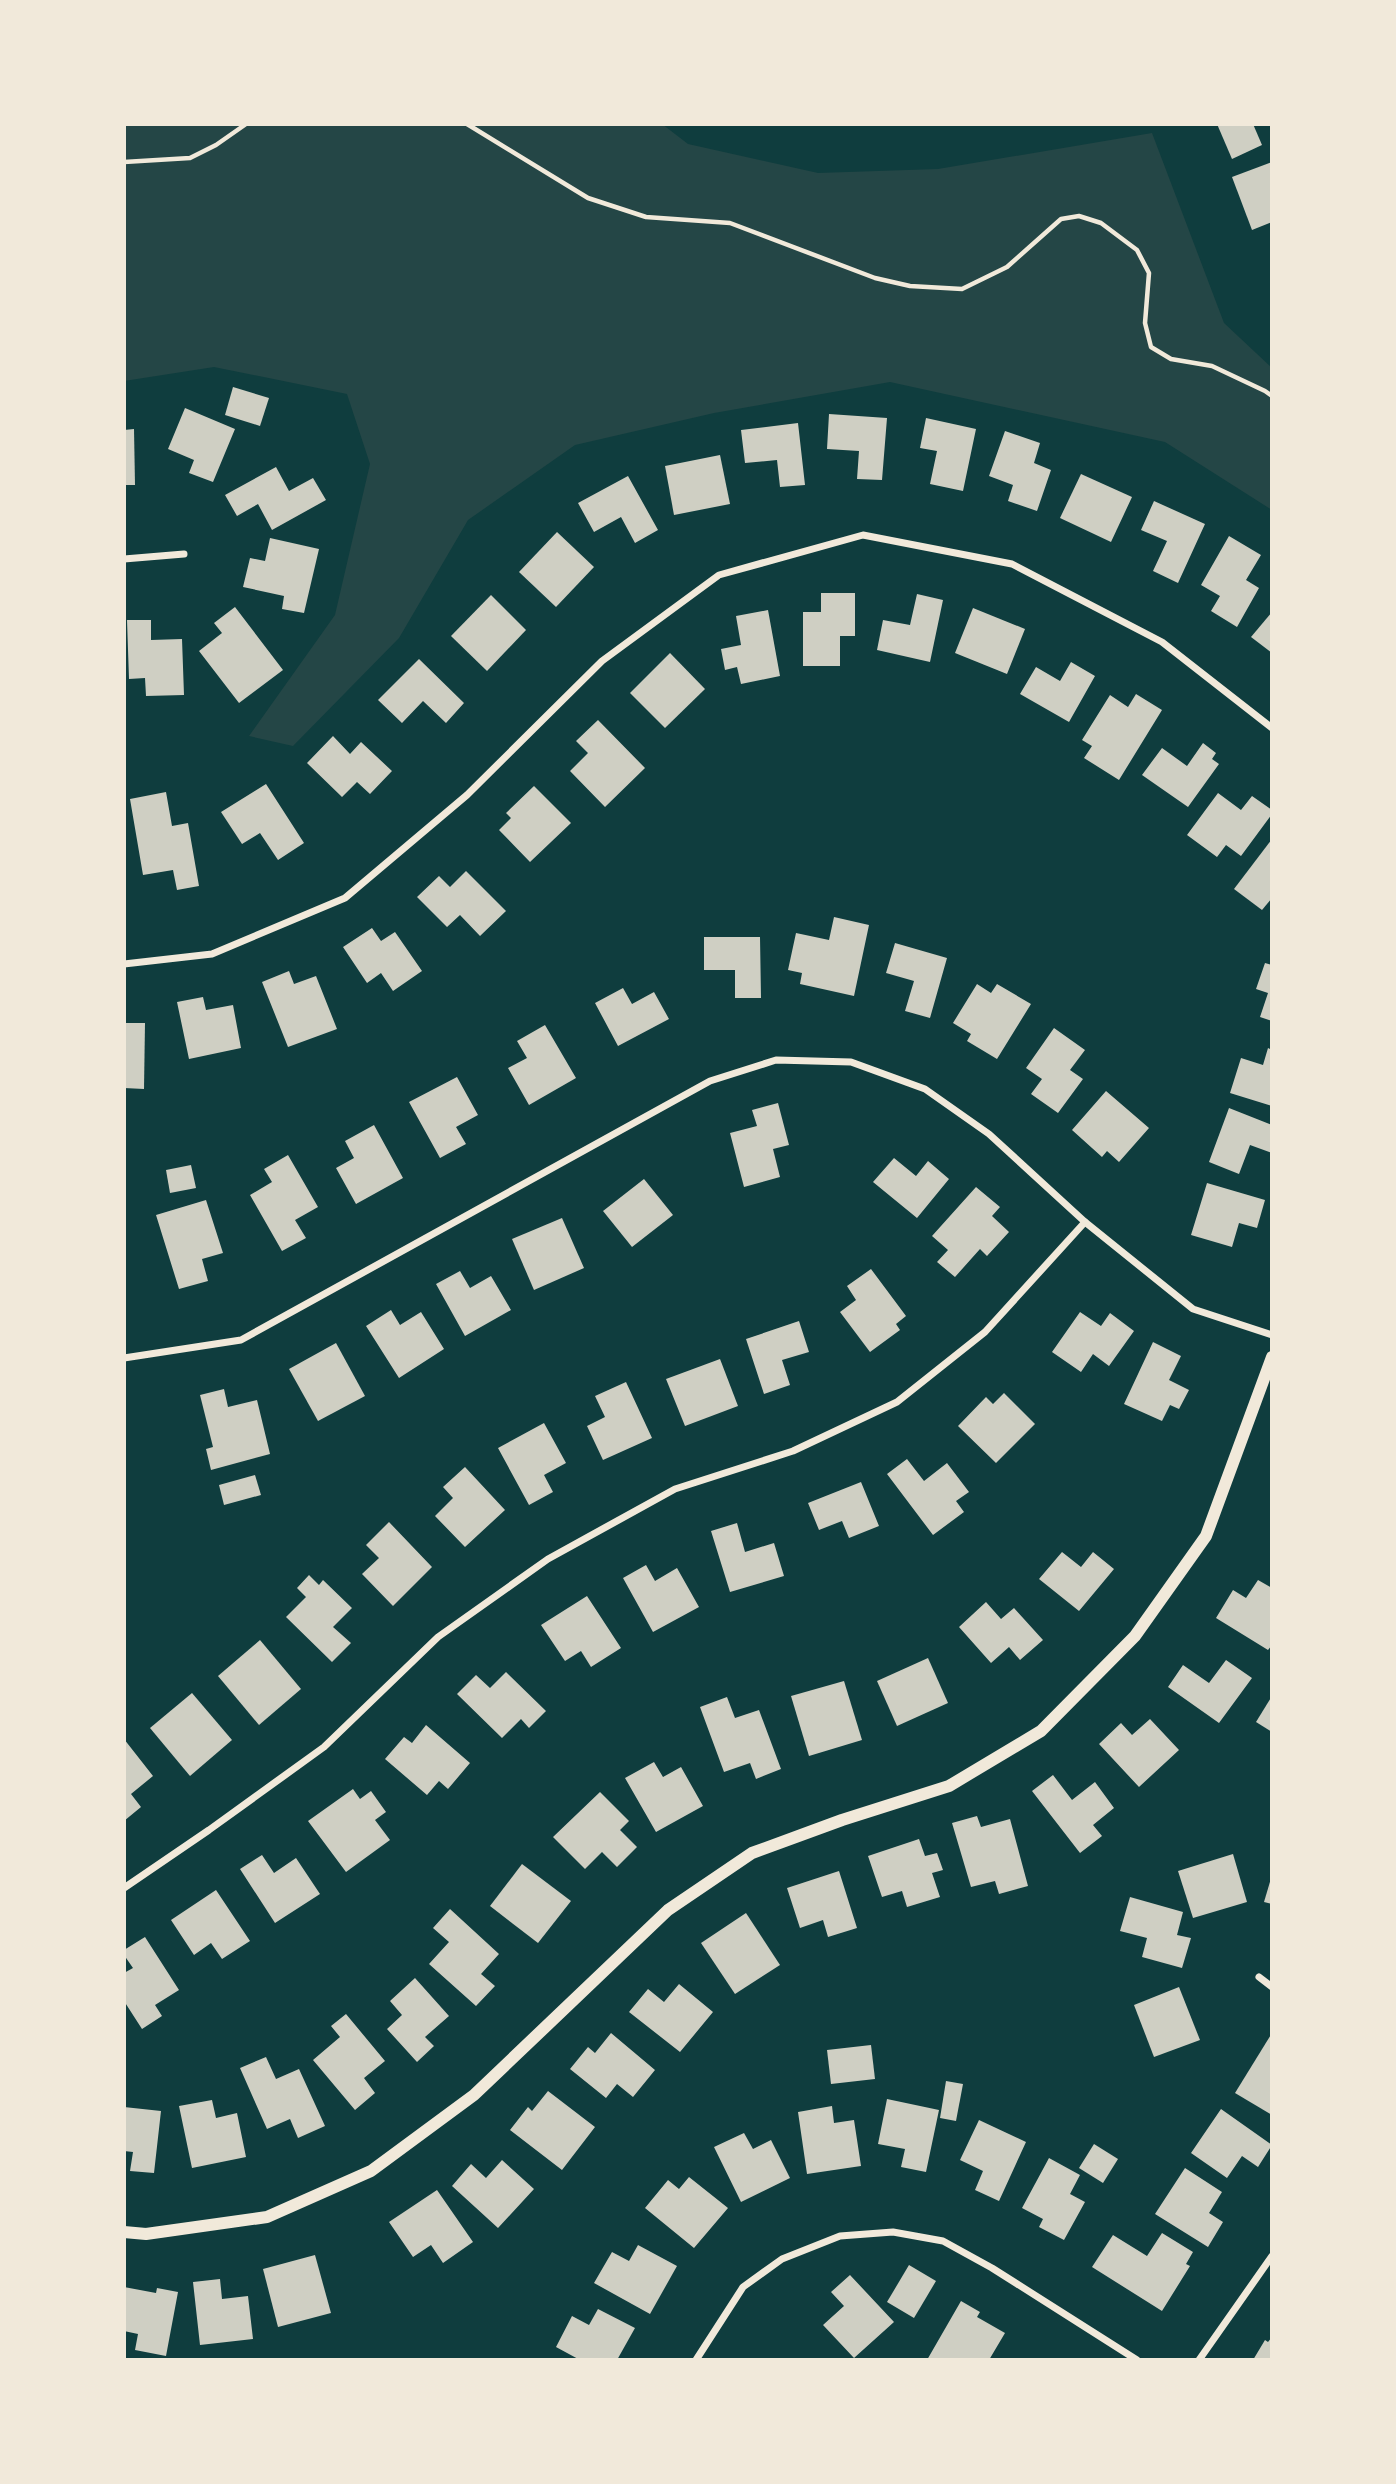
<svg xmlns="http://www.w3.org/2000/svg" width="1396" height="2484" viewBox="0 0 1396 2484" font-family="Jost,sans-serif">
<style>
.green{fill:#244646}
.building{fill:#cfcfc3}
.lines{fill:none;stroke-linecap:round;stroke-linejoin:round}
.path{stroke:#f1e9da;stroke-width:4.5}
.minor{stroke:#f1e9da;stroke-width:7}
.tertiary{stroke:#f1e9da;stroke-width:12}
</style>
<rect width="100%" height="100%" fill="#0f3d3e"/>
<path class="green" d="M124 124H662L688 144 818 173 938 169 1152 133 1224 323 1272 368V510L1165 442 890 382 714 413 575 445 468 520 399 638 293 746 249 736 335 615 370 464 347 394 214 367 124 381Z"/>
<g class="building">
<path d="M1217 124H1253L1262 145 1232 159Z"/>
<path d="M1272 162V222L1252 230 1232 177Z"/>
<path d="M233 387 269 398 260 426 225 415Z"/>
<path d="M185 408 235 429 213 482 189 473 194 460 168 449Z"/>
<path d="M829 414 887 418 882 480 857 479 859 451 827 449Z"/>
<path d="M926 418 976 429 963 491 930 484 937 451 920 448Z"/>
<path d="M798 423 805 485 780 487 777 460 745 463 741 430Z"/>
<path d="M134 429 135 485H124V430Z"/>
<path d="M1005 431 1040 443 1034 463 1051 470 1037 511 1008 501 1013 485 989 476Z"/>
<path d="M720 455 730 504 674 515 665 466Z"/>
<path d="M276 467 289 491 313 478 326 500 272 530 258 504 237 516 225 495Z"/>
<path d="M1081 474 1132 497 1111 542 1060 518Z"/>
<path d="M628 476 658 530 635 543 621 517 594 532 578 503Z"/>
<path d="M1154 501 1205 524 1178 583 1153 571 1167 541 1141 530Z"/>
<path d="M557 532 594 567 556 607 519 572Z"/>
<path d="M1229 536 1261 555 1246 580 1259 588 1237 627 1211 611 1220 596 1201 585Z"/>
<path d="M270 538 319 549 304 613 282 609 284 596 243 587 250 558 265 561Z"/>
<path d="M821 593H855V636H840V666H803V612H821Z"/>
<path d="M917 594 943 600 930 662 877 650 883 620 910 625Z"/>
<path d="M491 595 526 630 487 671 451 636Z"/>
<path d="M235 607 283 670 239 703 199 651 222 633 214 623Z"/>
<path d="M973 608 1025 629 1007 674 955 653Z"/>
<path d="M768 610 780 676 741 684 737 667 725 670 721 649 741 645 736 616Z"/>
<path d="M1272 612V653L1251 637Z"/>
<path d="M127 620H151V640L182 639 184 695 146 696 145 678 129 679Z"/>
<path d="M670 653 705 689 665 728 630 693Z"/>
<path d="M419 659 464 703 446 723 423 701 402 723 378 700Z"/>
<path d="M1071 662 1095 676 1069 722 1020 694 1036 667 1060 681Z"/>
<path d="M1136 694 1162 710 1119 780 1084 758 1092 746 1082 740 1110 695 1128 707Z"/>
<path d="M598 720 645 768 605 807 570 771 588 753 576 741Z"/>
<path d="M333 736 350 754 361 742 392 771 370 794 357 782 342 797 307 763Z"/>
<path d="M1203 743 1216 753 1212 759 1219 764 1188 807 1142 775 1162 748 1187 766Z"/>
<path d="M266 784 304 843 278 860 260 833 242 844 221 812Z"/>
<path d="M534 786 571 823 530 862 499 830 511 818 506 813Z"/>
<path d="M166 792 172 826 188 823 199 886 177 890 173 870 143 875 130 799Z"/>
<path d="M1218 793 1241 810 1252 796 1272 810V814L1241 856 1226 845 1217 857 1187 835Z"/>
<path d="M1272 839V898L1262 910 1234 889Z"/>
<path d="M466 871 506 911 480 936 460 915 447 927 417 897 439 876 450 887Z"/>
<path d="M834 917 869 925 854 996 800 984 802 973 788 970 796 933 829 940Z"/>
<path d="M372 928 381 941 395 932 422 971 393 991 381 973 367 983 343 947Z"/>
<path d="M704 937H760L761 998H735V970H704Z"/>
<path d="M895 943 947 958 930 1018 905 1011 914 981 886 973Z"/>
<path d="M1265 963 1272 965V1021L1260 1017 1268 993 1256 989Z"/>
<path d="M289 971 294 984 316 976 337 1029 288 1047 262 982Z"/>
<path d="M977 984 991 993 997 984 1031 1004 997 1059 967 1041 971 1034 953 1023Z"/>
<path d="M623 988 632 1004 654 992 669 1019 618 1046 595 1003Z"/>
<path d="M203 997 206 1010 233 1005 241 1048 189 1059 177 1002Z"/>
<path d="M124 1023H145L144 1089 124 1088Z"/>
<path d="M545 1025 576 1078 529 1105 508 1068 527 1058 517 1041Z"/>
<path d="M1054 1028 1085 1050 1070 1070 1083 1079 1058 1113 1031 1094 1042 1079 1026 1068Z"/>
<path d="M1268 1048 1272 1050V1106L1230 1093 1241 1058 1263 1065Z"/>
<path d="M457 1077 478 1115 456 1127 466 1144 440 1158 409 1102Z"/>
<path d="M1106 1091 1149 1128 1119 1162 1107 1151 1102 1157 1072 1130Z"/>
<path d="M778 1103 789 1145 773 1149 780 1177 744 1187 730 1133 757 1126 752 1110Z"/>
<path d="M1229 1108 1272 1125V1153L1250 1145 1239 1174 1209 1162Z"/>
<path d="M374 1125 403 1178 356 1204 336 1168 354 1158 345 1141Z"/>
<path d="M288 1155 318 1207 295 1220 306 1238 282 1251 250 1195 272 1182 264 1169Z"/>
<path d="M894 1158 916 1176 928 1161 949 1179 917 1218 873 1182Z"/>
<path d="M191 1165 196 1188 170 1193 166 1170Z"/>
<path d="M644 1179 673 1215 632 1247 603 1211Z"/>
<path d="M1207 1183 1265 1200 1257 1228 1239 1223 1232 1247 1191 1235Z"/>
<path d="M976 1187 1000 1207 992 1216 1009 1232 987 1256 980 1249 955 1277 937 1262 948 1250 932 1236Z"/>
<path d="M206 1200 223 1253 202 1259 208 1281 179 1289 156 1215Z"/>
<path d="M562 1218 584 1268 534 1290 512 1239Z"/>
<path d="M871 1269 906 1316 896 1324 900 1330 870 1352 840 1312 856 1300 847 1286Z"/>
<path d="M460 1271 470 1288 491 1276 511 1310 465 1336 436 1284Z"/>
<path d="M391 1310 400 1325 421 1312 444 1349 399 1378 366 1326Z"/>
<path d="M1080 1312 1101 1326 1110 1313 1134 1331 1109 1366 1093 1354 1081 1372 1052 1352Z"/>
<path d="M799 1321 809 1352 782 1360 790 1385 764 1394 746 1339Z"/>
<path d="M1153 1342 1181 1356 1169 1380 1189 1390 1179 1409 1170 1405 1162 1421 1124 1404Z"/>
<path d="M336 1343 365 1396 318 1421 289 1369Z"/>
<path d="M720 1359 738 1406 685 1426 666 1379Z"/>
<path d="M626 1382 652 1438 603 1460 587 1426 605 1417 595 1396Z"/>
<path d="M224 1389 228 1407 257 1400 270 1454 211 1470 206 1449 213 1447 200 1395Z"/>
<path d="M1004 1393 1035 1424 996 1463 958 1426 986 1397 993 1404Z"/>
<path d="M544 1423 566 1463 544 1475 553 1492 529 1505 498 1448Z"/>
<path d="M907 1459 924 1481 947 1463 969 1492 956 1501 964 1512 933 1535 887 1474Z"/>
<path d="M465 1467 505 1510 465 1547 435 1516 453 1498 443 1487Z"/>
<path d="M255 1475 261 1495 224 1505 219 1485Z"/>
<path d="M861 1482 879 1526 849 1538 842 1521 819 1530 808 1503Z"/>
<path d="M389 1522 432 1567 393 1606 362 1574 379 1558 366 1545Z"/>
<path d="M737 1523 745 1552 774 1543 784 1576 730 1592 711 1531Z"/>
<path d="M1062 1552 1081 1567 1093 1552 1114 1569 1079 1611 1039 1579Z"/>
<path d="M646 1565 655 1581 677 1568 699 1607 653 1632 623 1578Z"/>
<path d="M309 1575 319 1585 323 1580 352 1608 333 1627 351 1643 332 1662 286 1617 306 1597 297 1588Z"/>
<path d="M1258 1580 1272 1588V1645L1268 1650 1216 1618 1233 1590 1246 1598Z"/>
<path d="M587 1596 621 1648 591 1667 581 1651 565 1661 541 1625Z"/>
<path d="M986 1602 1001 1619 1014 1608 1043 1640 1020 1660 1009 1647 991 1663 959 1627Z"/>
<path d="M260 1640 301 1689 259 1725 218 1676Z"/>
<path d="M928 1658 948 1703 897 1726 877 1681Z"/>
<path d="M1226 1660 1252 1678 1219 1723 1168 1687 1183 1665 1209 1683Z"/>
<path d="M506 1672 546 1711 529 1728 521 1719 502 1738 457 1694 476 1675 490 1688Z"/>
<path d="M844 1681 862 1740 809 1756 791 1696Z"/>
<path d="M192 1693 232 1740 190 1776 150 1728Z"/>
<path d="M1272 1696V1732L1256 1722Z"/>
<path d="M727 1697 735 1718 759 1710 781 1769 756 1779 750 1763 724 1772 700 1707Z"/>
<path d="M1150 1719 1179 1750 1139 1787 1099 1744 1121 1723 1132 1735Z"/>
<path d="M426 1725 470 1763 448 1789 439 1781 427 1795 385 1759 404 1737 412 1743Z"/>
<path d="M124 1739 153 1776 131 1794 141 1807 124 1821Z"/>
<path d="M654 1762 663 1777 681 1767 703 1806 656 1832 625 1778Z"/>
<path d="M1053 1775 1072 1800 1095 1782 1114 1808 1093 1825 1102 1836 1080 1853 1032 1791Z"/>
<path d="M353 1789 360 1799 371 1791 386 1812 375 1820 390 1840 346 1872 308 1821Z"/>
<path d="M600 1792 629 1821 620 1830 637 1847 617 1867 602 1852 585 1869 553 1837Z"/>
<path d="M977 1816 981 1827 1010 1819 1028 1886 999 1894 995 1881 971 1887 952 1823Z"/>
<path d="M919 1839 925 1856 937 1853 943 1870 932 1873 940 1897 907 1907 902 1891 882 1897 868 1856Z"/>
<path d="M1233 1854 1247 1902 1193 1918 1178 1871Z"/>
<path d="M262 1855 274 1873 296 1858 320 1894 275 1923 240 1869Z"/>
<path d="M522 1864 571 1901 538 1943 490 1906Z"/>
<path d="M839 1871 857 1928 828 1937 823 1920 800 1928 787 1888Z"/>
<path d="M1272 1875V1904L1264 1902Z"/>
<path d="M216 1890 250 1941 222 1959 211 1943 194 1955 171 1920Z"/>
<path d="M1130 1897 1183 1912 1177 1935 1191 1938 1182 1968 1142 1957 1147 1938 1120 1931Z"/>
<path d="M450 1909 499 1954 481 1974 495 1986 476 2006 429 1964 449 1942 433 1928Z"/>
<path d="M746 1913 780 1965 735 1994 701 1943Z"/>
<path d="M145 1937 179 1990 155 2005 162 2016 142 2029 124 2001V1973L133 1968 124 1955V1950Z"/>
<path d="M415 1978 449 2016 425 2037 434 2046 417 2062 387 2029 402 2015 390 2001Z"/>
<path d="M679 1984 713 2012 680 2052 629 2012 648 1989 664 2002Z"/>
<path d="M1179 1987 1200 2040 1154 2057 1134 2005Z"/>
<path d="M346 2014 385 2061 364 2078 375 2093 355 2110 313 2060 340 2037 331 2026Z"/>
<path d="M611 2033 655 2070 633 2097 617 2084 606 2098 570 2069 588 2047 595 2053Z"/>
<path d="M1272 2033V2115L1235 2093Z"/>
<path d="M871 2045 875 2079 831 2084 827 2050Z"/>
<path d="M266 2057 276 2079 299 2069 325 2126 298 2138 290 2119 267 2129 240 2068Z"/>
<path d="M946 2081 963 2084 956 2121 940 2118Z"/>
<path d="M548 2091 595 2127 562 2170 510 2130 528 2107 532 2111Z"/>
<path d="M887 2099 939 2110 926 2172 901 2167 905 2149 878 2144Z"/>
<path d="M212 2100 216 2118 237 2113 246 2157 192 2168 179 2106Z"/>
<path d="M832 2106 834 2123 854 2120 861 2166 807 2174 798 2112Z"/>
<path d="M124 2107 161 2111 154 2173 130 2171 133 2152 124 2151Z"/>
<path d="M1221 2109 1272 2145 1258 2167 1242 2156 1227 2178 1191 2153Z"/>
<path d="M979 2120 1026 2142 999 2201 975 2190 983 2171 960 2160Z"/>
<path d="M744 2133 753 2149 771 2140 790 2178 741 2202 714 2147Z"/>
<path d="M1094 2144 1118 2159 1103 2183 1079 2168Z"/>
<path d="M1049 2158 1080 2175 1070 2194 1085 2202 1064 2240 1039 2227 1043 2219 1022 2208Z"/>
<path d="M502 2160 534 2189 498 2228 452 2186 471 2164 486 2178Z"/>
<path d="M1185 2168 1222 2192 1209 2213 1223 2222 1208 2247 1155 2214Z"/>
<path d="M689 2177 728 2208 694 2248 645 2208 668 2180 679 2189Z"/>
<path d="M437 2190 473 2242 443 2263 431 2245 413 2257 389 2222Z"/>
<path d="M1162 2233 1193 2252 1186 2264 1190 2266 1162 2311 1092 2267 1113 2235 1147 2256Z"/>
<path d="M638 2245 677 2266 650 2314 594 2283 612 2252 629 2261Z"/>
<path d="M315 2255 331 2313 278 2327 263 2269Z"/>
<path d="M909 2265 936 2281 914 2318 887 2302Z"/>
<path d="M850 2275 894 2322 854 2358 823 2325 844 2306 831 2292Z"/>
<path d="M220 2279 222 2299 248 2296 253 2339 200 2345 193 2282Z"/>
<path d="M124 2287 156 2293 157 2288 178 2292 166 2356 135 2350 138 2334 124 2331Z"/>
<path d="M961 2301 980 2312 977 2317 1005 2333 989 2360H927Z"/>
<path d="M598 2309 635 2328 617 2360H580L556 2347 572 2316 589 2325Z"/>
<path d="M1272 2337V2360H1253L1265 2340 1268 2342Z"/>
</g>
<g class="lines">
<g class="path">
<path d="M467 124 588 198 646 217 730 223 875 278 910 286 962 289 1007 267 1061 219 1079 216 1101 223 1137 250 1149 273 1145 323 1151 347 1171 359 1212 366 1265 391 1272 396"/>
<path d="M124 162 190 158 216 145 246 124"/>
</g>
<g class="minor">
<path d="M124 559 184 554"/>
<path d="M124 964 212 954 345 898 467 795 602 661 719 575 863 535 1012 564 1162 642 1272 728"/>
<path d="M124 1358 241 1340 710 1081 776 1060 851 1062 925 1089 989 1134 1085 1222 1193 1309 1272 1335"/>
<path d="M124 1888 209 1830 324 1747 438 1637 548 1559 675 1489 793 1451 897 1402 985 1332 1085 1222"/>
<path d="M1259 1977 1272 1987"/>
<path d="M696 2360 743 2287 782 2259 840 2236 893 2232 943 2241 992 2268 1137 2360"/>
<path d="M1199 2360 1272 2256"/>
</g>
<path class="tertiary" d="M124 2232 146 2234 267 2217 371 2171 474 2095 668 1910 752 1853 842 1820 949 1786 1041 1731 1135 1636 1206 1536 1272 1357"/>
</g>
<rect width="1396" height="2484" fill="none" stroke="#f1e9da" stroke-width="252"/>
</svg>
